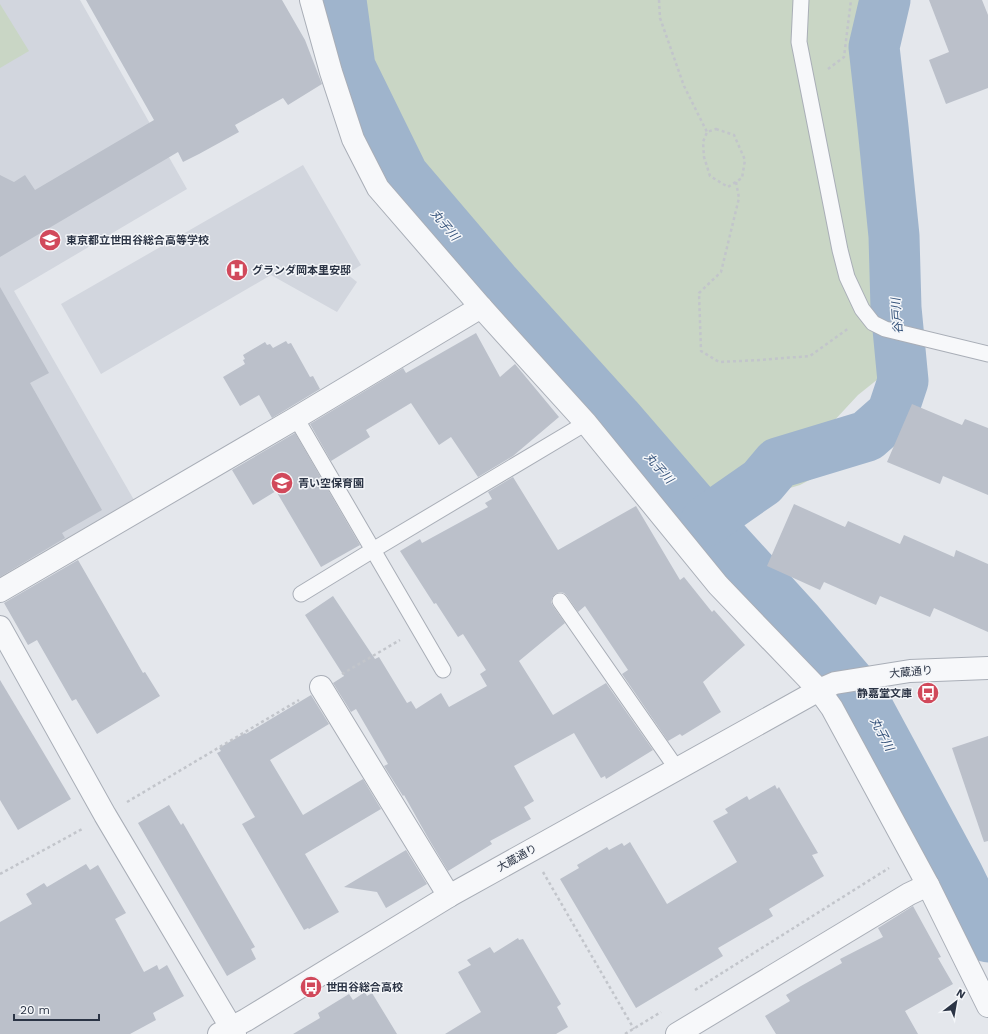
<svg xmlns="http://www.w3.org/2000/svg" width="988" height="1034" viewBox="0 0 988 1034" font-family="'Work Sans','Noto Sans JP',sans-serif">
<style>
.built{fill:#d2d6de}
.green{fill:#c9d6c5}
.lines{fill:none;stroke-linecap:round;stroke-linejoin:round}
.river{stroke:#9fb4cc;stroke-width:51}
.building{fill:#bbc0ca}
.service-casing{stroke:#a9aeb7;stroke-width:17}
.minor-casing{stroke:#a9aeb7;stroke-width:24}
.tertiary-casing{stroke:#a9aeb7;stroke-width:24}
.path{stroke:#c2c5cb;stroke-width:2.5;stroke-dasharray:3 3;stroke-linecap:butt}
.service{stroke:#f7f8fa;stroke-width:15}
.minor{stroke:#f7f8fa;stroke-width:22}
.tertiary{stroke:#f7f8fa;stroke-width:22}
.labels{text-anchor:middle;dominant-baseline:central;stroke-width:3;stroke-linejoin:round;paint-order:stroke}
.poi-label{font-size:11px;font-weight:bold;fill:#2b3445;stroke:#f4f6f9;text-anchor:start}
.street-label{font-size:11px;fill:#2b3445;stroke:#f4f6f9}
.water-label{font-size:12px;font-style:italic;fill:#34527a;stroke:#f4f6f9}
</style>
<rect width="100%" height="100%" fill="#e4e7ec"/>
<g class="built">
<path d="M0 0H80L187 189 14 291 134 500 0 576Z"/>
<path d="M303 165 361 265 347 274 357 282 337 312 271 275 101 374 61 304Z"/>
</g>
<g class="green">
<path d="M350 0H874L862 59 875 215 870 235 877 340 890 357 878 379 858 395 832 423 823 463 815 477 800 485 773 493 731 518 698 517 656 471 559 344 421 188 388 131 369 85 356 32Z"/>
<path d="M0 4 29 51 0 68Z"/>
</g>
<g class="lines">
<g class="river">
<path d="M341 0 350 67 403 175 495 283 617 418 706 521 799 623 862 697 958 875 988 937"/>
<path d="M706 521 762 482 778 463 867 436 892 414 903 381 896 308 894 236 883 127 874 47 885 0"/>
</g>
</g>
<g class="building">
<path d="M86 0H282L305 40 322 84 288 105 283 98 235 125 239 132 199 154 183 162 178 152 0 257V175L14 182 25 175 35 190 154 120Z"/>
<path d="M929 0H982L988 15V88L946 104 929 60 949 52Z"/>
<path d="M0 287 49 373 30 383 102 510 62 533 65 538 0 577Z"/>
<path d="M476 333 500 377 515 364 559 417 513 456 478 477 451 437 439 445 411 403 366 430 370 437 331 461 310 424 403 368 406 373Z"/>
<path d="M286 341 288 344 291 343 310 377 313 376 320 389 272 418 259 395 240 406 223 377 245 364 243 360 245 359 243 355 265 342 267 345 270 344 273 348Z"/>
<path d="M912 404 962 425 965 419 988 428V495L943 476 940 484 887 462Z"/>
<path d="M295 433 360 545 321 567 276 491 253 505 232 470Z"/>
<path d="M513 477 558 550 636 506 680 580 684 577 712 612 714 610 745 645 703 682 721 712 682 736 680 734 668 741 622 674 628 670 585 606 578 612 567 596 564 593 560 592 555 594 552 598 551 602 553 606 565 623 519 661 553 715 606 683 653 750 606 779 605 776 601 778 574 733 514 766 534 801 524 807 531 819 490 841 492 844 448 871 427 836 404 795 403 796 384 766 388 764 356 709 351 712 333 683 344 676 305 615 333 596 375 659 379 657 407 703 411 701 416 709 441 693 449 707 487 686 480 674 486 670 463 634 458 637 436 603 434 604 400 551 420 539 422 543 488 507 485 503 492 499 488 492Z"/>
<path d="M794 504 845 527 848 521 900 544 904 535 954 557 956 550 988 564V632L934 608 930 617 880 596 876 605 824 582 820 590 767 566Z"/>
<path d="M78 560 143 673 145 672 160 696 97 734 76 699 72 701 37 640 28 645 4 603Z"/>
<path d="M0 680 39 745 71 799 18 830 0 800Z"/>
<path d="M311 695 329 724 270 760 303 815 363 779 381 809 305 854 339 912 309 929 308 928 304 930 242 824 255 817 217 753 221 751 219 748 245 733 246 734Z"/>
<path d="M988 736V841L984 842 952 748Z"/>
<path d="M775 785 777 789 779 787 818 853 812 855 824 876 769 909 773 916 718 948 723 956 636 1008 560 879 579 868 577 865 607 847 609 850 622 843 624 846 630 842 667 904 737 862 713 821 728 813 725 809 747 796 749 800Z"/>
<path d="M169 805 181 825 183 823 255 947 251 949 256 959 227 976 138 823Z"/>
<path d="M406 850 427 884 386 908 377 892 344 887Z"/>
<path d="M86 864 90 870 98 865 126 913 115 919 144 972 157 965 159 970 167 965 184 996 153 1013 156 1020 130 1034H0V922L32 904 26 894 44 883 47 887Z"/>
<path d="M913 906 941 957 938 958 953 984 905 1011 918 1034H776L765 1016 790 1001 786 995 801 986 842 963 840 959 883 937 878 928Z"/>
<path d="M518 938 519 940 523 939 561 1004 557 1007 568 1027 556 1034H445L481 1012 458 972 471 965 467 960 490 947 494 953Z"/>
<path d="M365 992 367 996 372 993 397 1034H293L320 1018 318 1013 349 994 353 1000Z"/>
</g>
<g class="lines">
<g class="service-casing">
<g id="service">
<path d="M801 0 799 42 840 250 847 277 862 309 873 323 885 329 988 354"/>
<path d="M296 418 443 670"/>
<path d="M301 594 373 550 586 423"/>
<path d="M560 601 677 769"/>
</g>
</g>
<g class="minor-casing">
<g id="minor">
<path d="M311 0 331 72 353 139 378 188 481 307 586 423 718 585 819 690 832 708 928 885 988 1006"/>
<path d="M0 591 296 418 481 307"/>
<path d="M0 627 105 815 235 1034"/>
<path d="M321 687 449 896"/>
<path d="M677 1034 909 894 928 885"/>
</g>
</g>
<g class="tertiary-casing">
<path id="tertiary" d="M219 1034 246 1020 449 896 819 690 835 683 910 671 988 668"/>
</g>
<g class="path">
<path d="M659 0 660 18 684 86 707 132"/>
<path d="M828 69 844 57 851 0"/>
<path d="M716 129 734 135 745 160 742 178 728 187 710 176 704 157 703 142 707 132Z"/>
<path d="M736 182 739 198 721 272 699 293 701 351 719 362 760 360 810 356 849 328"/>
<path d="M342 674 400 640"/>
<path d="M127 802 299 700"/>
<path d="M543 872 634 1029"/>
<path d="M0 874 84 828"/>
<path d="M695 990 889 868"/>
<path d="M625 1034 661 1012"/>
</g>
<use href="#service" class="service"/>
<use href="#minor" class="minor"/>
<use href="#tertiary" class="tertiary"/>
</g>
<defs>
<g id="school-disc" transform="scale(1.15)"><circle r="9.5" fill="#d1495b" stroke="#f4f6f9"/><path d="M0-5L7-2L0 1L-7-2ZM-4 1L0 2.5L4 1V4Q0 6-4 4Z" fill="#fff"/></g>
<g id="hospital-disc" transform="scale(1.15)"><circle r="9.5" fill="#d1495b" stroke="#f4f6f9"/><path d="M-5-5h3v3.5h4V-5h3V5h-3V1.5h-4V5h-3Z" fill="#fff"/></g>
<g id="bus-disc" transform="scale(1.15)"><circle r="9.5" fill="#d1495b" stroke="#f4f6f9"/><path d="M-5-6H5V4H4V6H2V4H-2V6H-4V4H-5ZM-3.5-4V0h7V-4ZM-3.5 1.2v1.5H-2V1.2ZM2 1.2v1.5H3.5V1.2Z" fill="#fff"/></g>
</defs>
<g fill-rule="evenodd">
<use href="#school-disc" x="50" y="240"/>
<use href="#hospital-disc" x="237" y="270"/>
<use href="#school-disc" x="282" y="483"/>
<use href="#bus-disc" x="928" y="693"/>
<use href="#bus-disc" x="311" y="987"/>
</g>
<g class="labels">
<g class="poi-label">
<text x="66" y="240">東京都立世田谷総合高等学校</text>
<text x="252" y="270">グランダ岡本里安邸</text>
<text x="298" y="483">青い空保育園</text>
<text x="912" y="693" text-anchor="end">静嘉堂文庫</text>
<text x="326" y="987">世田谷総合高校</text>
</g>
<g class="street-label">
<text transform="translate(911 672) rotate(-5)">大蔵通り</text>
<text transform="translate(517 858) rotate(-29)">大蔵通り</text>
</g>
<g class="water-label">
<text transform="translate(445 225) rotate(50)">丸子川</text>
<text transform="translate(897 316) rotate(-94)">谷戸川</text>
<text transform="translate(659 468) rotate(48)">丸子川</text>
<text transform="translate(882 734) rotate(62)">丸子川</text>
</g>
</g>
<g transform="translate(956 1002) rotate(31)" stroke="#f4f6f9" stroke-width="3" paint-order="stroke">
<path d="M0-3L7 15L0 10L-7 15Z" fill="#2b3445"/>
<text y="-6" font-size="11" font-weight="bold" text-anchor="middle" fill="#2b3445">N</text>
</g>
<path d="M14 1014v6h85v-6" fill="none" stroke="#2b3445" stroke-width="2"/>
<text x="20" y="1014" font-size="12" fill="#2b3445" stroke="#f4f6f9" stroke-width="3" paint-order="stroke">20 m</text>
</svg>
